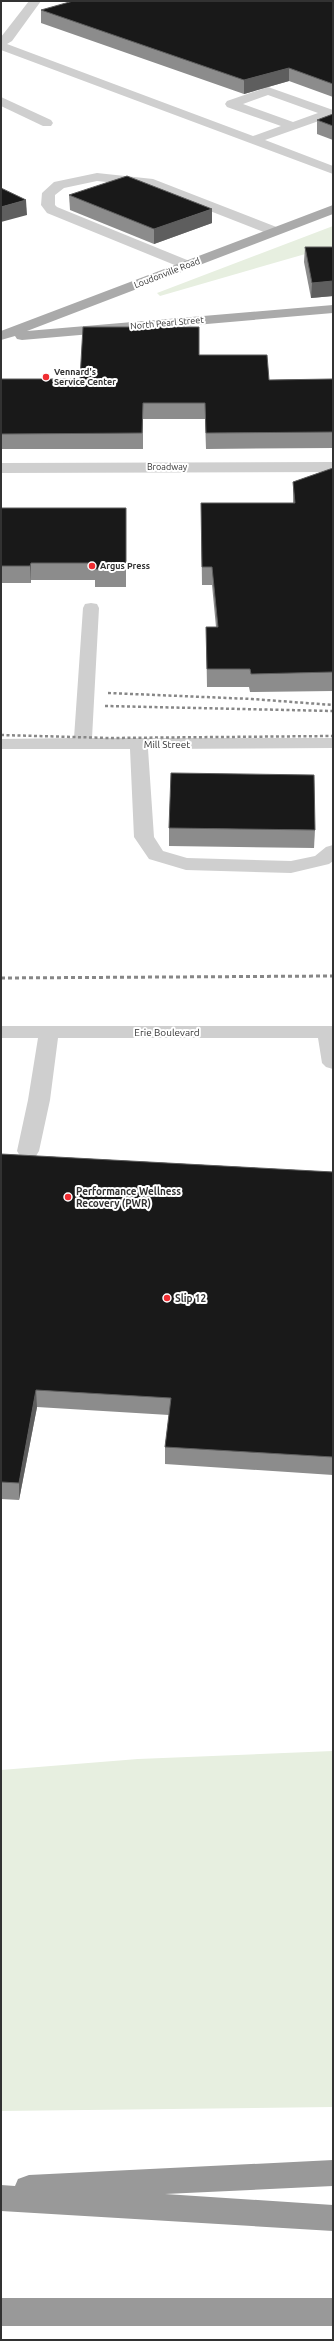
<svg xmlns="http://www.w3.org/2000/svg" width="334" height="2341" viewBox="0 0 334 2341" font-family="Ubuntu,sans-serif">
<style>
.green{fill:#e7efe0}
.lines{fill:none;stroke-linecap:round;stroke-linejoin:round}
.minor{fill:#cfcfcf;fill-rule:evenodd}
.major{fill:#aaa;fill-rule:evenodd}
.highway{fill:#999;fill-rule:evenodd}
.rail-far1{stroke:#878787;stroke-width:2.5;stroke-dasharray:3 2.5;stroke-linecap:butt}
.rail{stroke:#878787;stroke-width:3;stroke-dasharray:4 3;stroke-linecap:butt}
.wall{fill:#8c8c8c}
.shaded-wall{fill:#5e5e5e}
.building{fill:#191919;stroke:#5e5e5e}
.poi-dot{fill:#f02d32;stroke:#fff;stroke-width:1.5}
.labels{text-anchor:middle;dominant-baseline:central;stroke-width:4;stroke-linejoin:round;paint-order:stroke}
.far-street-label{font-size:9px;fill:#323232;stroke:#fff}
.far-poi-label{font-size:9px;font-weight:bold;fill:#323232;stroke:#fff;text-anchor:start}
.street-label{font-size:10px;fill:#323232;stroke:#fff}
.poi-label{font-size:10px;font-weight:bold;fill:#323232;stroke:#fff;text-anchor:start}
</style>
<rect width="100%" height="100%" fill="#fff"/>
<g class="green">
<path d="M333 226V246L160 296 157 293Z"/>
<path d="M333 1751V2107L1 2111V1770L138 1759Z"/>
</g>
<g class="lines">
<g class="minor">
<path d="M29 1H41L12 41 7 44 253 136 281 126 227 107 225 104 227 101 268 87 333 110V116L265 140 333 166V174L1 50V37ZM268 95 318 113 293 122 243 104Z"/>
<path d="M1 97 51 120 53 123 51 126H43L1 106Z"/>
<path d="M97 173 153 179 279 228 281 231 279 234H269L146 186 97 181 64 188 55 195V205L57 207 192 262 194 265 187 269 182 268 47 213 41 205 42 193 54 182Z"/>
<path d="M333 462V472L1 473V463Z"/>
<path d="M91 603 97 604 99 608 92 738H333V748L148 749 154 837 163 851 187 858 291 861 315 856 326 847 333 845V861L329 864 291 873 186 870 149 859 134 837 130 749H1V739L74 738 83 608 85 604Z"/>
<path d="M1 1026H333V1069L326 1067 322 1063 318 1038H58L50 1100 39 1151 36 1156 28 1158 20 1156 17 1151 28 1100 38 1038H1Z"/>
</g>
<path class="major" d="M333 205V214L27 331 333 305V313L22 340 17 339 15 336 1 340V331Z"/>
<g class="highway">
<path d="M333 2160V2186L165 2194 333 2205V2231L1 2211V2185L15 2186 18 2179 29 2175Z"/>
<rect x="1" y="2298" width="332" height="28"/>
</g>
<g class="rail-far1">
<path d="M108 693 252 699 333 705"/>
<path d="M105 706 333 711"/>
<path d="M1 735 109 738 333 736"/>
</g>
<path class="rail" d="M1 978 333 976"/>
</g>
<g class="wall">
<path d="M333 1V97L289 81 244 94 41 23V10Z"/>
<path d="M333 114V140L317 134V120Z"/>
<path d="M69 195 212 223 154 244 70 210Z"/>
<path d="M305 247H333V296L311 298 304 262Z"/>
<path d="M199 355 269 380 333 379V448L206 449 205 419H143V449H1V379H80Z"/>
<path d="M333 468V691L250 692 249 687H207L206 627H216L212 585H202L201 503H293V482Z"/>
<path d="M1 508H126V587H95V580H31V583H1Z"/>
<path d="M169 828 315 830 314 848 169 846Z"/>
<path d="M1 1154 333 1172V1475L165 1464V1447L169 1415 37 1407 19 1500 1 1499Z"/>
</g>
<g class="shaded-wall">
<path d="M289 68V81L244 94V80Z"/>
<path d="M26 200 27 215 1 222V207Z"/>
<path d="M212 209V223L154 244V229Z"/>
<path d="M333 281V296L311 298 312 283Z"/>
<path d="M31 563V583L30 566Z"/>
<path d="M36 1390 37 1407 19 1500V1483Z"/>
</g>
<g class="building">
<path d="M73 1H333V84L289 68 244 80 41 10Z"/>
<path d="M333 114V126L317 120Z"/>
<path d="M127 176 212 209 154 229 69 195Z"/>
<path d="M1 188 26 200 1 207Z"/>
<path d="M305 247H333V281L312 283Z"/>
<path d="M83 327H199V355H267L269 380 333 379V432L206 433 205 403H143L142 433 1 434V379H80Z"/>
<path d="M333 468V672L251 674 250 669H207L206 627H218L212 567H202L201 503H295L293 482Z"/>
<path d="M1 508H126V569H95L94 563H31L30 566H1Z"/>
<path d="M171 773 314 775 315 830 169 828Z"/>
<path d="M1 1154 333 1172V1457L165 1447 171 1398 36 1390 19 1483 1 1482Z"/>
</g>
<g class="poi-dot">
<circle cx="46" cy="377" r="4"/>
<circle cx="92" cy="566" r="4"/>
<circle cx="68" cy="1197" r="4"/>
<circle cx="167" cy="1298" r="4"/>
</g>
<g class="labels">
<g class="far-street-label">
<text transform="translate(167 273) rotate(-21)">Loudonville Road</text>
<text transform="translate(167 323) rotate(-5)">North Pearl Street</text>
<text x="167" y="467">Broadway</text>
</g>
<g class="far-poi-label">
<text x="54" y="372">Vennard's<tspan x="54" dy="10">Service Center</tspan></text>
<text x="100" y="566">Argus Press</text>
</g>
<g class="street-label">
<text x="167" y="744">Mill Street</text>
<text x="167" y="1032">Erie Boulevard</text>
</g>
<g class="poi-label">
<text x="76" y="1191">Performance Wellness<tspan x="76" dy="12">Recovery (PWR)</tspan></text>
<text x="175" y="1298">Slip 12</text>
</g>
</g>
<rect width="334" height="2341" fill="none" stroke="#323232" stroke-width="4"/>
</svg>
